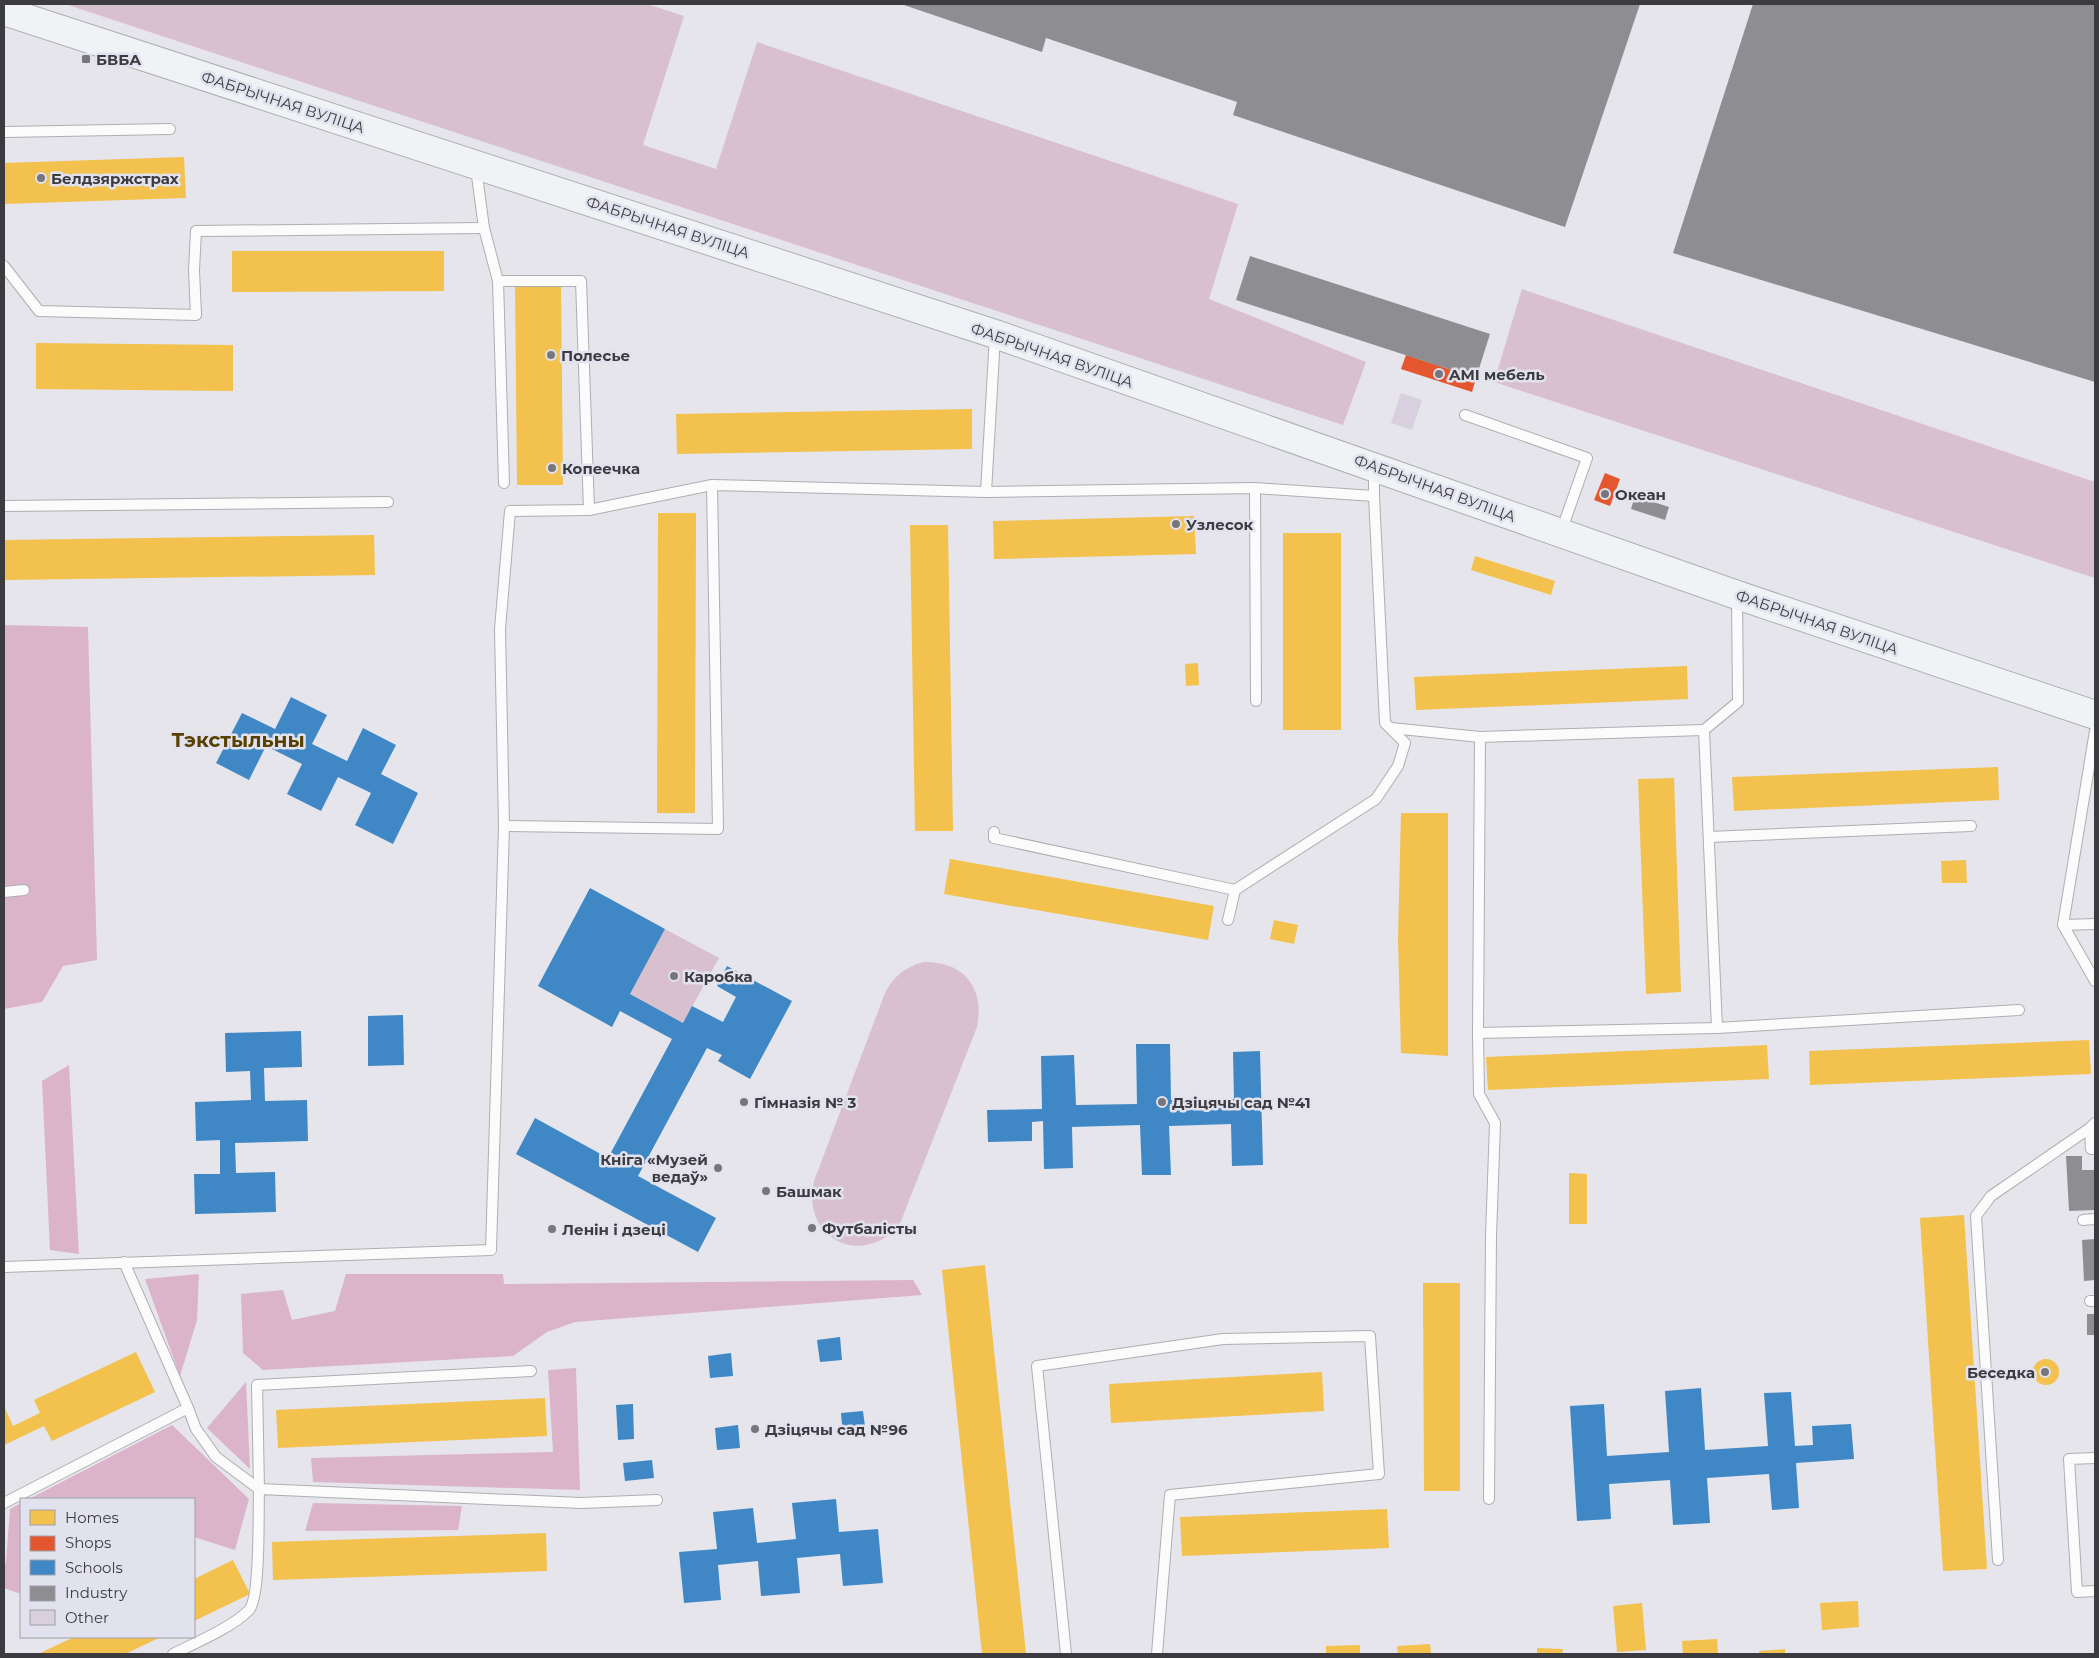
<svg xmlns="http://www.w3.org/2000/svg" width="2099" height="1658" viewBox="0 0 2099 1658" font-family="Montserrat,sans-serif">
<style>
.green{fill:#d9c0cf}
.forest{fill:#dbb4ca}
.homes{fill:#f2c14e}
.shops{fill:#e4572e}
.schools{fill:#3f88c5}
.industry{fill:#8d8d92}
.building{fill:#d8d0de}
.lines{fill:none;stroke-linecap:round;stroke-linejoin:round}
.service-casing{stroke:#aeaeb2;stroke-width:12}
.secondary-casing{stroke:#aeaeb2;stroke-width:30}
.service{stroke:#fbfbfc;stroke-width:10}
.secondary{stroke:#f0f3f5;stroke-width:28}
.poi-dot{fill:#76767c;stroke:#e2e2ee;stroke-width:2}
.labels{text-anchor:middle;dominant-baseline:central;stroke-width:5;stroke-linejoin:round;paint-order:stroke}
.poi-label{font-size:15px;font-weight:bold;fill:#3b3b40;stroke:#e2e2ee;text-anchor:start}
.street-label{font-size:15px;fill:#3b3b40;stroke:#e2e2ee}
.district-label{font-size:20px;font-weight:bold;fill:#584100;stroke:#e2e2ee}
</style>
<rect width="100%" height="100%" fill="#e5e5eb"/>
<g class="green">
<path d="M65 4H647L684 16 643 145 716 169 757 42 1238 204 1209 299 1366 362 1343 425Z"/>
<path d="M1522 289 2095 482V578L1494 382Z"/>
<path d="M665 929 719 958 683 1023 630 994Z"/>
<path d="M923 962C963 961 985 987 977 1027L899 1226C860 1268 801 1238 814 1181L885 993C894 976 904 968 923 962Z"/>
</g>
<g class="forest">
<path d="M4 625 88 627 97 960 63 966 42 1002 4 1009Z"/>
<path d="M69 1065 79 1254 50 1250 42 1081Z"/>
<path d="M199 1274 197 1320 180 1376 145 1279Z"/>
<path d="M346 1274H503L504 1284 913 1280 922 1295 575 1322 547 1332 513 1356 263 1370 243 1353 241 1294 283 1290 292 1320 335 1311Z"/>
<path d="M576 1368 580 1490 313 1482 311 1458 553 1452 548 1370Z"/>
<path d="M246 1382 250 1469 207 1428Z"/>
<path d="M172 1425 249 1499 235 1550 194 1537V1499H29Z"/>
<path d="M21 1503V1594L4 1588V1567L6 1562 10 1509Z"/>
<path d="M313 1503 462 1506 458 1530 305 1531Z"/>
</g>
<g class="homes">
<path d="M184 157 186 198 4 204V163Z"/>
<path d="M232 251H444V291L232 292Z"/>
<path d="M515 285H561L563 485H517Z"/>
<path d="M36 343 233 345V391L36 389Z"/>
<path d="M972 409V449L677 454 676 414Z"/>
<path d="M658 513H696L695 813H657Z"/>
<path d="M1194 516 1196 554 994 559 993 521Z"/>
<path d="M910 525H948L953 831H915Z"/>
<rect x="1283" y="533" width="58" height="197"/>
<path d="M374 535 375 575 4 580V540Z"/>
<path d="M1475 556 1555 581 1551 595 1471 570Z"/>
<path d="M1198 663 1199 685 1186 686 1185 664Z"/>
<path d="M1687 666 1688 699 1416 710 1414 677Z"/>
<path d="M1998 767 1999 800 1734 811 1732 777Z"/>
<path d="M1674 778 1681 992 1646 994 1638 779Z"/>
<path d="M1401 813H1448V1056L1401 1053 1398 938Z"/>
<path d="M950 859 1214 906 1208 940 944 894Z"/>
<path d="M1966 860 1967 883H1942L1941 861Z"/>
<path d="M1274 920 1298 925 1294 944 1270 939Z"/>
<path d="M2089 1040 2091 1074 1810 1085 1809 1051Z"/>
<path d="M1767 1045 1769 1079 1488 1090 1486 1057Z"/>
<path d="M1569 1173 1587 1174V1224H1569Z"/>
<path d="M1964 1215 1987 1569 1943 1571 1920 1218Z"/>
<path d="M985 1265 1026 1654H982L942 1270Z"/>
<path d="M1423 1283H1460V1491H1424Z"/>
<path d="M136 1352 155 1392 52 1441 44 1426 4 1445V1406L13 1426 40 1413 34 1400Z"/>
<circle cx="2046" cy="1372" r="13"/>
<path d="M1322 1372 1324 1411 1111 1423 1109 1384Z"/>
<path d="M545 1398 547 1436 278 1448 276 1410Z"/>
<path d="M1387 1509 1389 1548 1182 1556 1180 1517Z"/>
<path d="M546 1533 547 1571 273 1580 272 1542Z"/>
<path d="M233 1560 250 1594 194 1621V1579Z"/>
<path d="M1858 1601 1859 1627 1822 1630 1820 1603Z"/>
<path d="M1642 1603 1646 1650 1617 1652 1613 1606Z"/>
<path d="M74 1637H161L125 1654H38Z"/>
<path d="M1717 1639 1718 1654H1683L1682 1641Z"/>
<path d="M1430 1644 1431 1654H1398L1397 1646Z"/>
<path d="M1360 1645V1654H1326V1646Z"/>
<path d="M1537 1648 1563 1649 1562 1654H1537Z"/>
<path d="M1785 1649V1654H1759V1651Z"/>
</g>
<g class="shops">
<path d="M1406 355 1476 378 1472 392 1401 369Z"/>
<path d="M1605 473 1620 479 1610 506 1594 500Z"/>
</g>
<g class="schools">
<path d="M291 697 327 715 312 744 347 761 363 728 396 745 381 774 418 793 393 844 355 825 371 793 338 777 321 811 287 794 302 764 266 746 249 780 216 763 242 713 275 729Z"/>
<path d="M590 888 665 929 630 994 683 1023 692 1006 723 1022 736 997 717 986 727 966 792 1001 750 1079 718 1061 722 1055 707 1048 638 1176 716 1218 698 1252 516 1154 535 1118 608 1158 672 1039 620 1011 612 1027 538 986Z"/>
<path d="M403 1015 404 1065 368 1066V1016Z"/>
<path d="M301 1031 302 1067 264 1068 265 1101 307 1100 308 1141 235 1143 236 1173 275 1172 276 1212 195 1214 194 1174H220V1140L196 1141 195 1102 251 1100 250 1071 226 1072 225 1033Z"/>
<path d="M1136 1044H1170L1171 1100 1234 1099 1233 1052 1260 1051 1263 1165 1232 1166 1231 1124 1169 1126 1171 1175H1142L1140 1125 1072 1127 1073 1168 1044 1169 1043 1121 1032 1122V1141L988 1142 987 1110 1042 1109 1041 1056 1074 1055 1076 1105 1137 1104Z"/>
<path d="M840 1337 842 1360 820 1362 817 1340Z"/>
<path d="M731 1353 733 1376 710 1378 708 1356Z"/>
<path d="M1701 1388 1705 1450 1768 1446 1764 1393 1791 1392 1795 1446 1813 1445 1812 1426 1851 1424 1854 1459 1796 1463 1799 1508 1772 1510 1769 1474 1707 1478 1710 1523 1673 1525 1670 1480 1609 1484 1611 1519 1577 1521 1570 1406 1604 1404 1607 1456 1669 1452 1665 1391Z"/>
<path d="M633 1404 634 1439 618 1440 616 1405Z"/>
<path d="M863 1411 866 1434 843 1436 841 1413Z"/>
<path d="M738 1425 740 1448 717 1450 715 1428Z"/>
<path d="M652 1460 654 1478 625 1481 623 1463Z"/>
<path d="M836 1499 839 1532 878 1529 883 1583 843 1586 840 1554 797 1558 800 1593 761 1596 758 1561 718 1565 721 1600 684 1603 679 1552 717 1549 713 1512 753 1508 757 1543 796 1539 792 1503Z"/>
</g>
<g class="industry">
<path d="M901 4H1640L1565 227 1233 115 1237 102 1046 38 1042 52Z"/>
<path d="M1753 4H2095V382L1673 253Z"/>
<path d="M1250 256 1490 334 1476 378 1236 300Z"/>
<path d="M1635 496 1669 507 1665 520 1631 509Z"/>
<path d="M2066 1156H2082V1170H2095V1210L2069 1211Z"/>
<path d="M2095 1239V1280L2084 1281 2082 1240Z"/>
<rect x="2087" y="1314" width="8" height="21"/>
</g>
<path class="building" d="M1401 393 1422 400 1412 430 1391 423Z"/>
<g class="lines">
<g class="service-casing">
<g id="service">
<path d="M4 132 170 129"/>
<path d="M476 168 484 228 498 281H581L589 510 712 485 986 492 1255 488 1374 496"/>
<path d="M4 266 39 311 196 315 194 270 196 231 484 228"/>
<path d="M498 281 504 483"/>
<path d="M1465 415 1587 458 1561 532"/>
<path d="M1255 488 1256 701"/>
<path d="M986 492 995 336"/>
<path d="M4 506 388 502"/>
<path d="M1391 728 1480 737 1704 730"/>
<path d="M2095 731 2063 925 2095 981"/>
<path d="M1480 737 1478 1033 1717 1028 2019 1010"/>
<path d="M504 826 718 829 712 485"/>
<path d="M994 832V838L1235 890"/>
<path d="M1709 837 1971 826"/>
<path d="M4 892 24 890"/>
<path d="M1228 920 1235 890 1376 799 1398 766 1405 743 1385 723 1374 496V469"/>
<path d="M2063 925 2095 924"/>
<path d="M1717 1028 1704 730 1738 702 1737 596"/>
<path d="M1478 1033 1479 1094 1495 1123 1491 1236 1489 1499"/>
<path d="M2090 1128 2091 1149H2095"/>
<path d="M2083 1220 2095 1219"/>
<path d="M4 1267 491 1250 504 826 500 629 510 511 589 510"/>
<path d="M2090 1301H2095"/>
<path d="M188 1408 196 1429 216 1457 259 1489"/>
<path d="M2095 1458 2069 1459 2077 1592 2095 1591"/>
<path d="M259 1489 257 1385 531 1371"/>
<path d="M4 1503 188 1408 124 1262"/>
<path d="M1998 1560 1976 1216 1991 1196 2090 1128 2095 1123"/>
<path d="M173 1654C195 1643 233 1627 249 1610 261 1597 258 1511 259 1489L581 1503 657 1500"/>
<path d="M1066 1654 1037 1366 1223 1339 1370 1336 1379 1474 1170 1495 1157 1654"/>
</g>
</g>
<g class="secondary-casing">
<path id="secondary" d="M4 11 995 334 1737 595 2095 715"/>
</g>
<use href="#service" class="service"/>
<use href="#secondary" class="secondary"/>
</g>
<g class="poi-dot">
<rect x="81" y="54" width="10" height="10" rx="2.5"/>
<circle cx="41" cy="178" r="5"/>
<circle cx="551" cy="355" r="5"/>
<circle cx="1439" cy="374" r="5"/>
<circle cx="552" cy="468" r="5"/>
<circle cx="1605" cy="494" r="5"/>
<circle cx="1176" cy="524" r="5"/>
<circle cx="674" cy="976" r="5"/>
<circle cx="744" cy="1102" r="5"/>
<circle cx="1162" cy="1102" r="5"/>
<circle cx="718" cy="1168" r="5"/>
<circle cx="766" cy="1191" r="5"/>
<circle cx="812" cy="1228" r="5"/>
<circle cx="552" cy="1229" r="5"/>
<circle cx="2045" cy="1372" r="5"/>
<circle cx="755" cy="1429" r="5"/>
</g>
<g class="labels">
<g class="poi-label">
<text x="96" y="59">БВБА</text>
<text x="51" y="178">Белдзяржстрах</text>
<text x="561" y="355">Полесье</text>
<text x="1449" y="374">AMI мебель</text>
<text x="562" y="468">Копеечка</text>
<text x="1615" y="494">Океан</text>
<text x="1186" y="524">Узлесок</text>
<text x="684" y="976">Каробка</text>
<text x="754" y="1102">Гімназія № 3</text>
<text x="1172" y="1102">Дзіцячы сад №41</text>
<text x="708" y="1159" text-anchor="end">Кніга «Музей<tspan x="708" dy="17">ведаў»</tspan></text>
<text x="776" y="1191">Башмак</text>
<text x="822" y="1228">Футбалісты</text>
<text x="562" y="1229">Ленін і дзеці</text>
<text x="2035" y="1372" text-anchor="end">Беседка</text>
<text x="765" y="1429">Дзіцячы сад №96</text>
</g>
<g class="street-label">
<text transform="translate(283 102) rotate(18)">ФАБРЫЧНАЯ ВУЛІЦА</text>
<text transform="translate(668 227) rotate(18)">ФАБРЫЧНАЯ ВУЛІЦА</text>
<text transform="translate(1052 355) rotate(19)">ФАБРЫЧНАЯ ВУЛІЦА</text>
<text transform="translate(1435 488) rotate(20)">ФАБРЫЧНАЯ ВУЛІЦА</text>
<text transform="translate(1817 622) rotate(19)">ФАБРЫЧНАЯ ВУЛІЦА</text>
</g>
<g class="district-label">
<text x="238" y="740">Тэкстыльны</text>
</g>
</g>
<rect width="2099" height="1658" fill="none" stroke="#3b3b40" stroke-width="10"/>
<rect x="20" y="1498" width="175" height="140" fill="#e2e2ee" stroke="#9f9fa8"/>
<rect x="30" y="1510" width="25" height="15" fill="#f2c14e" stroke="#9f9fa8"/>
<text x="65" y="1523" font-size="15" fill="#3b3b40">Homes</text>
<rect x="30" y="1536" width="25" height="15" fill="#e4572e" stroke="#9f9fa8"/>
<text x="65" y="1548" font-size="15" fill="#3b3b40">Shops</text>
<rect x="30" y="1560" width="25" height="15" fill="#3f88c5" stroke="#9f9fa8"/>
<text x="65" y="1573" font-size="15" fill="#3b3b40">Schools</text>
<rect x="30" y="1586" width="25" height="15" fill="#8d8d92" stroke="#9f9fa8"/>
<text x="65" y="1598" font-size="15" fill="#3b3b40">Industry</text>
<rect x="30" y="1610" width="25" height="15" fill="#d8d0de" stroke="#9f9fa8"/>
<text x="65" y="1623" font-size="15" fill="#3b3b40">Other</text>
</svg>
